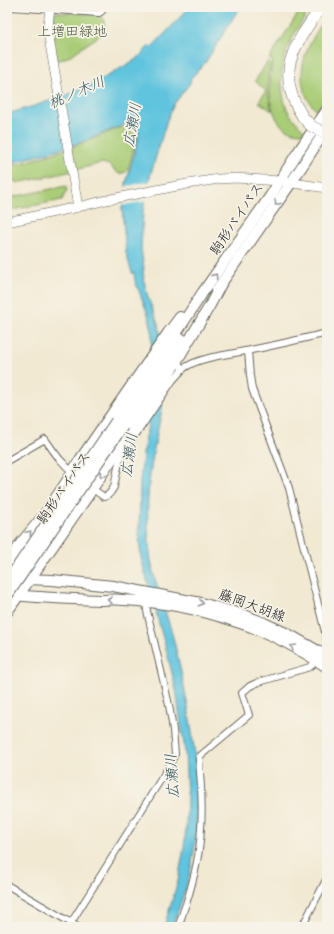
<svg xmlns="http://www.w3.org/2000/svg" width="334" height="934" viewBox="0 0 334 934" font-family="Mynerve,'Klee One',sans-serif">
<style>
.green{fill:#a9cc76;stroke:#627449}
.water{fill:#60c4de;stroke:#3e707d}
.pier{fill:#f1e9d2}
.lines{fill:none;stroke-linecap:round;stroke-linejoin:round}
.street-casing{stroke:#67645c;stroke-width:8}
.secondary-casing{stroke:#67645c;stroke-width:10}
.primary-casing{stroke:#67645c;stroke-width:12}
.highway-casing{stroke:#67645c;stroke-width:12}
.street{stroke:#fff;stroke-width:6}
.secondary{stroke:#fff;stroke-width:9}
.primary{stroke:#fff;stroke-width:10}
.highway{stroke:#fff;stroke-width:11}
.primary-bridge-casing{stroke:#67645c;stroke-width:12;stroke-linecap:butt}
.highway-bridge-casing{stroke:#67645c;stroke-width:12;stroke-linecap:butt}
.primary-bridge{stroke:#fff;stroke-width:10}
.highway-bridge{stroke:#fff;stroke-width:11}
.oneway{stroke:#999}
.labels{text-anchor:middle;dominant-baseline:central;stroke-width:3.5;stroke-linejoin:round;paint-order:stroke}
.park-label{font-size:14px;fill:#4d5a3c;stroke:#f7f3e8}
.street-label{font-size:14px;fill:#1c1c1c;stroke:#f7f3e8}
.water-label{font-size:15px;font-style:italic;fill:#345760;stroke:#f7f3e8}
</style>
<rect width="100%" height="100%" fill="#f7f3e8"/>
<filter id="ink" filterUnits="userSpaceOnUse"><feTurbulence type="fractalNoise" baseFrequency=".025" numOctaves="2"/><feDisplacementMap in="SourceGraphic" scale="8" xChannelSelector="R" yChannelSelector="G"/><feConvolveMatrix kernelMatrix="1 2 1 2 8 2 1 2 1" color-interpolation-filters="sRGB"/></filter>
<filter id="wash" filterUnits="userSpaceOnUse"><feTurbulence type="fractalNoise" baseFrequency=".012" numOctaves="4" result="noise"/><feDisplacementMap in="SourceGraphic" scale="16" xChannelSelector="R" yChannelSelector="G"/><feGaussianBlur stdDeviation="0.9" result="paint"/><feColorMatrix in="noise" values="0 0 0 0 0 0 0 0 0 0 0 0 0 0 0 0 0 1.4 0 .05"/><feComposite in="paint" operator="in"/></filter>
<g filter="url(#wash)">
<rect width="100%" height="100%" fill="#f1e9d2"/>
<g class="green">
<path d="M302 7H312C295 31 279 56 282 87 283 95 284 103 288 111 292 118 298 124 304 130L302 133C297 133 291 132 286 129 268 118 267 80 273 61L269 59Z"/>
<path d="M54 12 102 15 106 30 105 32 68 57 56 61 53 38Z"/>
<path d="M327 16V96L317 111C288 81 306 45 327 16Z"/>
<path d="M268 61 271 64C265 79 268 96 272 111L259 102V101L266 91 255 81Z"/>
<path d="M120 127H122L136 135 137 138 128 170 126 172 119 174 109 165 102 163 64 173 17 183 16 181 7 182V167C46 156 83 145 120 127Z"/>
<path d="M66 186 67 191 62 200 7 211V198Z"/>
</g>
<path class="water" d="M190 7H240L217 44 205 63 191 78 190 83 174 104 167 120 148 183 143 211 141 249 144 269 143 271C144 279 145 288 148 297 152 309 158 320 160 332 163 345 164 359 164 372 164 384 163 397 162 409 159 427 154 444 152 462 148 484 147 507 148 529 149 543 150 559 153 572 159 594 167 615 173 637 190 707 206 791 192 863 188 885 180 906 172 927H164L178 881 184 847 186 828 187 799 185 752 176 690 167 653 141 558 139 538 140 481 143 454 148 424 152 331 149 317 135 281 134 273H132L126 253 122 209 126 183 138 140C140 131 136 123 126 124L79 143 43 154 7 164V114L34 106 67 95 99 81 138 58 149 46 152 47Z"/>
<path class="pier" d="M151 181 147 201 120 206 123 187Z"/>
</g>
<g filter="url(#ink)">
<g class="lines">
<g class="street-casing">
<g id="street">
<path d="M12 7 40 9"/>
<path d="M56 10 99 13 102 11 103 7"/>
<path d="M248 351 250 376 252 389 289 488 327 640"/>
<path d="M183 369C197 357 232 354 251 350 276 345 302 339 327 333"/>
<path d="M7 461 45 439C54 452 62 464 74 473"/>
<path d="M90 487 104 497C109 496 111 492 114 487L119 462 124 450 139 430 173 380 183 369 176 361"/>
<path d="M7 885 78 927"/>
<path d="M71 922 74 918 168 768 175 754 173 730 169 705 147 611 146 602"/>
<path d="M178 927C181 920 183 911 186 904 194 879 200 854 201 828 203 805 201 782 199 760L200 756 249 715 242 693 250 686 259 682 310 667 317 661"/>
<path d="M302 927 327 878"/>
</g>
</g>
<g class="secondary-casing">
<g id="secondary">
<path d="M50 7 48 27 50 44 78 207"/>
<path d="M7 222 78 207 111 199 187 184 219 179 236 178 279 181 327 188"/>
</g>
</g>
<g class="primary-casing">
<g id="primary">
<path d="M216 291 291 183 327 128"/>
<path d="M116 421 170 343 203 292 271 195 298 152 327 110"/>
<path d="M123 426 182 339"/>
<path d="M7 565 21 543 44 515 67 481 77 464 168 333 180 317"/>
<path d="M25 579 52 580 113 586 201 603 244 615 264 623 288 634 327 656"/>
<path d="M14 595C43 598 71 599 100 600 108 600 116 599 124 600 161 602 203 610 237 622 269 632 300 649 327 667"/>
<path d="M7 612 87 497 114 456 128 433 172 369 209 307 220 286"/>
</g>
</g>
<g class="highway-casing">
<path id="highway" d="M303 117C273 73 295 44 321 7"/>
</g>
<use href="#street" class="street"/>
<use href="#secondary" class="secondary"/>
<use href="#primary" class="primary"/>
<use href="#highway" class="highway"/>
<g class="primary-bridge-casing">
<g id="primary-bridge">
<path d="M7 582 116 421"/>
<path d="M7 596 123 426"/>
</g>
</g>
<g class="highway-bridge-casing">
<path id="highway-bridge" d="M303 117 311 126 327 134"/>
</g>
<use href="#primary-bridge" class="primary-bridge"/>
<use href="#highway-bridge" class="highway-bridge"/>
</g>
<defs><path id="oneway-chevron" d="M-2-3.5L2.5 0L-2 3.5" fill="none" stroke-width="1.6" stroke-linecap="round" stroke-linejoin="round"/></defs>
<g class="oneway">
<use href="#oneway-chevron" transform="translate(277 203) rotate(124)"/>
<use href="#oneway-chevron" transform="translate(215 276) rotate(-55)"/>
<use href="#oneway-chevron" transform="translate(102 475) rotate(124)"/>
<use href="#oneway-chevron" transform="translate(29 533) rotate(-49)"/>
<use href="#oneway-chevron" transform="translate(110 600) rotate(-180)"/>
<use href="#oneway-chevron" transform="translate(201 603) rotate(13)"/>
<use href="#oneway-chevron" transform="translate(293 647) rotate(-150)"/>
</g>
</g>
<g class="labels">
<g class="park-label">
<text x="72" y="32">上増田緑地</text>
</g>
<g class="street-label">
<text transform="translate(237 219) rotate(-56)">駒形バイパス</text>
<text transform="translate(64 488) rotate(-56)">駒形バイパス</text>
<text transform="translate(252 606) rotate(20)">藤岡大胡線</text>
</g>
<g class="water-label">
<text transform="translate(77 93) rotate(-23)">桃ノ木川</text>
<text transform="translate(133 125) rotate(-80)">広瀬川</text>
<text transform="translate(130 455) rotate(-82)">広瀬川</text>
<text transform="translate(173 776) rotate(-94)">広瀬川</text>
</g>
</g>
<rect width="334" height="934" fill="none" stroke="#f7f3e8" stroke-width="24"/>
</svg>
